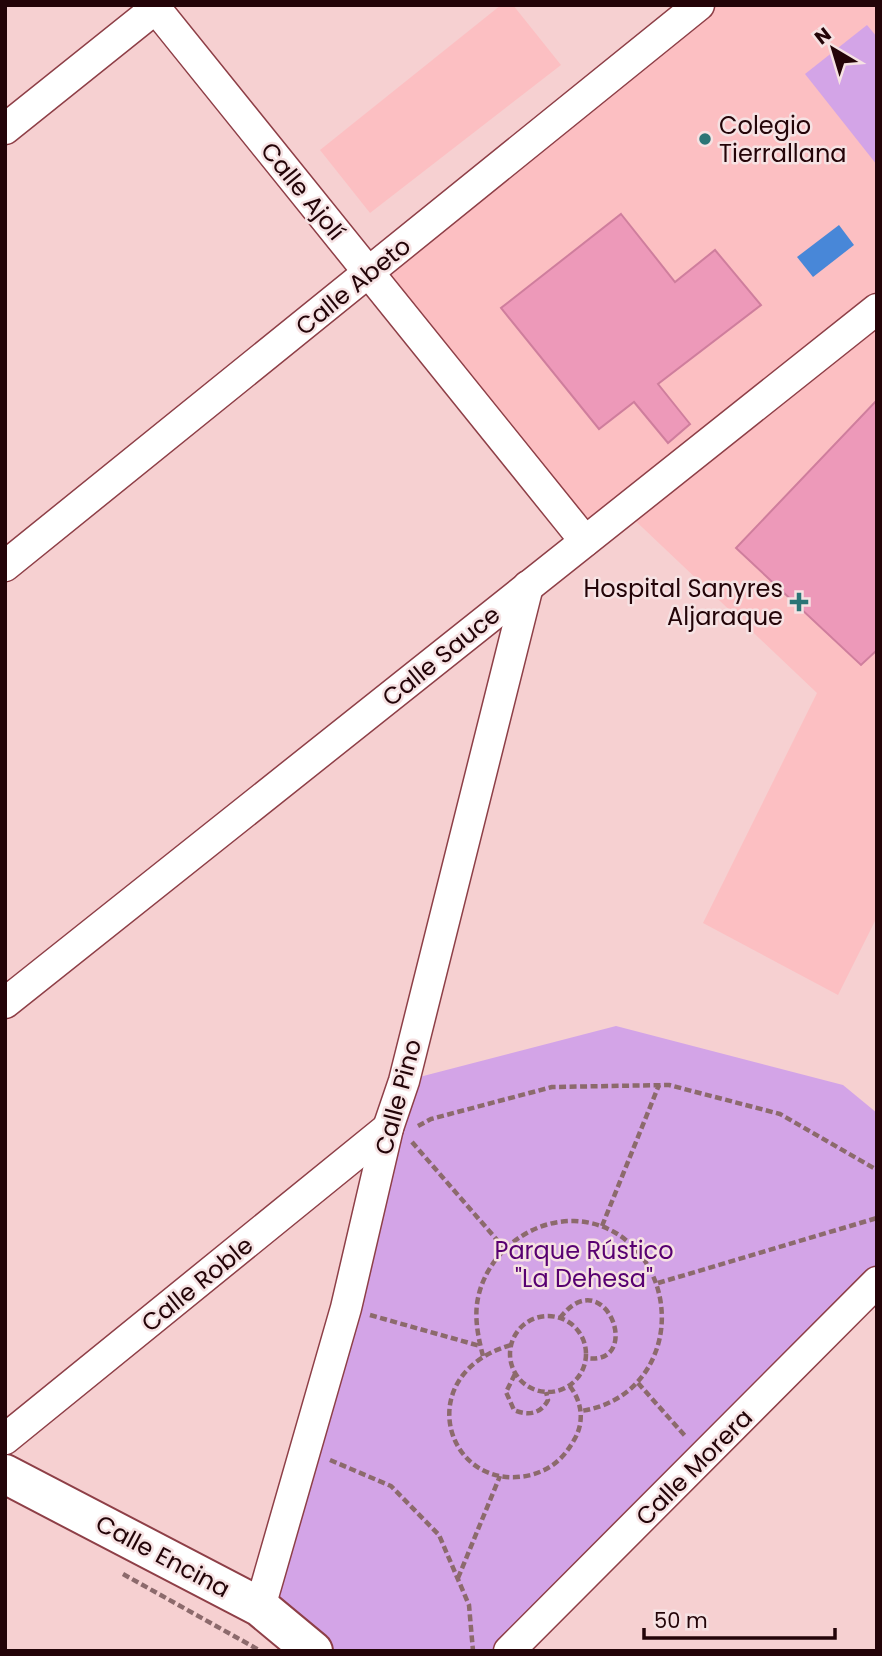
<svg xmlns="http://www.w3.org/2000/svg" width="882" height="1656" viewBox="0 0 882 1656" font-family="Poppins,sans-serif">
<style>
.built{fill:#fcbfc2}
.green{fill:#d3a4e7}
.water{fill:#4887d8}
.building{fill:#ed99b9;stroke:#cf7e9d;stroke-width:2}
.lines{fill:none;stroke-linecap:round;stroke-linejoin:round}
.street-casing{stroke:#8e3f47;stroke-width:33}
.secondary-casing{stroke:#8e3f47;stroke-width:42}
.path{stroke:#8c6a6c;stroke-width:4.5;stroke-dasharray:7 3.5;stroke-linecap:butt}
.street{stroke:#fff;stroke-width:30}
.secondary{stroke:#fff;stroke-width:38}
.poi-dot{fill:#2b7576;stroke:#f6e2e3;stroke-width:2.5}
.labels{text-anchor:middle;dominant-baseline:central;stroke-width:5;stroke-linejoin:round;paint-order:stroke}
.poi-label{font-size:24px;fill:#230408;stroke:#f6e2e3;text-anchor:start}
.street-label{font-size:24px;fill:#230408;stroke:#f6e2e3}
.park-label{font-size:24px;fill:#580071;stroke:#f6e2e3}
</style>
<rect width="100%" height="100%" fill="#f6d0d1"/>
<g class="built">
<path d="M501 5H513L561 65 370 213 320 150Z"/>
<path d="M699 5H877V917L838 995 703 923 817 693 624 510 585 541 369 273Z"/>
</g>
<g class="green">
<path d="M867 25 877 37V165L805 74Z"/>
<path d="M616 1026 843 1085 877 1113V1282L509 1651H313L260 1607 404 1081Z"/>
</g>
<path class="water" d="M839 225 854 245 813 277 797 257Z"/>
<g class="building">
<path d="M621 214 675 282 715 250 761 305 658 384 690 424 668 443 634 402 599 429 501 308Z"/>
<path d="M877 400V650L861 665 736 548Z"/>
</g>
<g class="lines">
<g class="street-casing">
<g id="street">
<path d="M153 5 585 541"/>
<path d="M5 129 156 8"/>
<path d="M5 566 699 5"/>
<path d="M5 1003 877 309"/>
<path d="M5 1439 388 1128"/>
<path d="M260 1607 346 1308 388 1128 404 1081 528 586"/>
<path d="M509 1651 877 1282"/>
</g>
</g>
<g class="secondary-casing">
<path id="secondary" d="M5 1474 260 1607 313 1651"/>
</g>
<g class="path">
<path d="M418 1126 431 1119 552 1087 669 1085 780 1114 877 1170"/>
<path d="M412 1142 504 1248"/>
<path d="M602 1226 659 1085"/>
<path d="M658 1283 877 1218"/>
<path d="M370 1315 480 1346"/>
<circle cx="548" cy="1354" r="38"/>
<path d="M560 1318C605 1259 645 1367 586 1358"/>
<path d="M511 1345C409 1374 446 1495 531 1475 552 1469 564 1458 574 1440 585 1422 582 1401 569 1385"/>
<path d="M483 1356C478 1337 474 1317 478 1298 487 1254 529 1220 574 1221 642 1223 679 1298 654 1356 641 1387 614 1406 581 1411"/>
<path d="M515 1374 506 1392 514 1410C528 1416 541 1414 548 1400L546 1392"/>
<path d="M638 1383 686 1437"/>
<path d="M330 1460 391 1486 439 1535 469 1605 473 1651"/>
<path d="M123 1574 259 1650"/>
<path d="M458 1578 500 1476"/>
</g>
<use href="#street" class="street"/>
<use href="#secondary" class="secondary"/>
</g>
<g class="poi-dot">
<circle cx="705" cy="139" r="7"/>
<path d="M795.5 591.5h7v7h7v7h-7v7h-7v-7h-7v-7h7z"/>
</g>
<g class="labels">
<g class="poi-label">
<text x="719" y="125">Colegio<tspan x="719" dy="28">Tierrallana</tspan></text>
<text x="783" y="588" text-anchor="end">Hospital Sanyres<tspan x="783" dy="28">Aljaraque</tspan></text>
</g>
<g class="street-label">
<text transform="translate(303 191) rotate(51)">Calle Ajolí</text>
<text transform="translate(353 286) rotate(-39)">Calle Abeto</text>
<text transform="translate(441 656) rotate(-39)">Calle Sauce</text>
<text transform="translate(398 1097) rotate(-75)">Calle Pino</text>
<text transform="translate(197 1284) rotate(-39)">Calle Roble</text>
<text transform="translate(694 1467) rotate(-45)">Calle Morera</text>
<text transform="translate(163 1556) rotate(28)">Calle Encina</text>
</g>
<g class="park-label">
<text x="584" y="1250">Parque Rústico<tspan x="584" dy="28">"La Dehesa"</tspan></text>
</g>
</g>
<rect width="882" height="1656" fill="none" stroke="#230408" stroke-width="14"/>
<g transform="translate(833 49) rotate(322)" stroke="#f6e2e3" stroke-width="5" paint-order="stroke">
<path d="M0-5L12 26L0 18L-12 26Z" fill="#230408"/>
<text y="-10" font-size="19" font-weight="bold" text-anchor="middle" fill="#230408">N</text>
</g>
<path d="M644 1628v10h191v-10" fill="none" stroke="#230408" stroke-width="3.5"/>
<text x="654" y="1628" font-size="21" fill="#230408" stroke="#f6e2e3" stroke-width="5" paint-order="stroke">50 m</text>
</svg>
